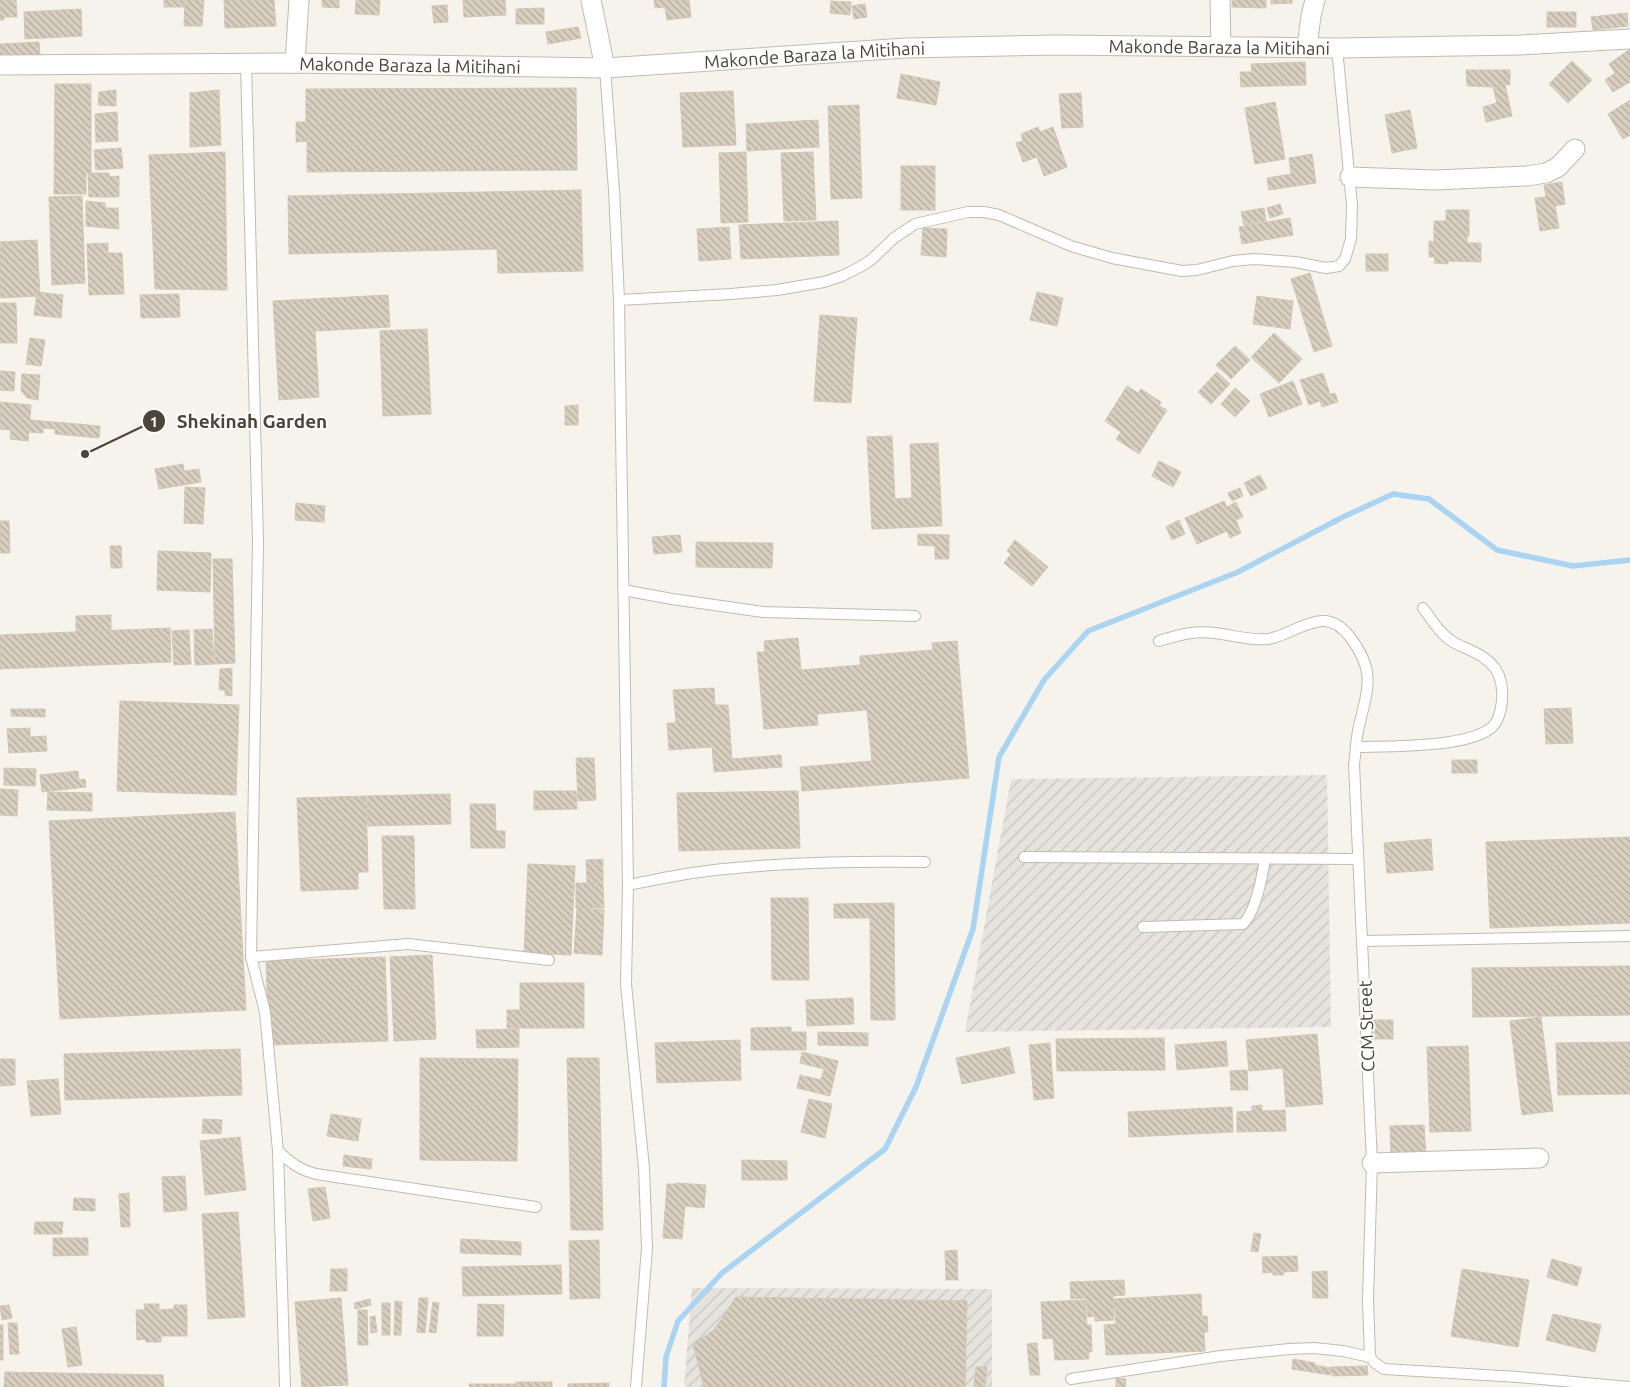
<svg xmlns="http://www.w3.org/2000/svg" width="1630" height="1387" viewBox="0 0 1630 1387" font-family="Ubuntu,sans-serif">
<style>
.industrial{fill:url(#industrial-furrows)}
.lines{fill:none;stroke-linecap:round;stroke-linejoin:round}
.stream{stroke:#a9d4f2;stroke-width:5.5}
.building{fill:url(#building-back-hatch);stroke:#d3c7b4}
.lane-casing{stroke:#c2bbae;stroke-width:12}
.street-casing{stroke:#c2bbae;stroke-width:21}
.lane{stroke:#fff;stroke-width:10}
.street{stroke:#fff;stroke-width:19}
.labels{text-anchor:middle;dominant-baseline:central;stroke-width:4;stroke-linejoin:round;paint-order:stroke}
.street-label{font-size:18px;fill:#4b4439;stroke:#fff}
.leader{fill:none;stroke:#4b4439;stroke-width:2}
.callout-dot{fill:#4b4439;stroke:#fff;stroke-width:2}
.mark-label{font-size:15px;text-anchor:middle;font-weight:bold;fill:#fff}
.callout-label{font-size:19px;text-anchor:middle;font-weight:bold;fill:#4b4439;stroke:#fff;stroke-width:4;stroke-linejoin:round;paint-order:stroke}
</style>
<defs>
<pattern id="industrial-furrows" width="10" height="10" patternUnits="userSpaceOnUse" patternTransform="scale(1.25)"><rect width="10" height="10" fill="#e6e2dd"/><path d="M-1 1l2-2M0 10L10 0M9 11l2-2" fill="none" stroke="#c7c3be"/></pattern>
<pattern id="building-back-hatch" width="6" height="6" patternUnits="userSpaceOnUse" patternTransform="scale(1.25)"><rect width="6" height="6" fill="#d8cfc1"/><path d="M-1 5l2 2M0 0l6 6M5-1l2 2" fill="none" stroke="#b1aa9e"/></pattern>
</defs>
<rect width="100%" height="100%" fill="#f6f3ec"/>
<g class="industrial">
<path d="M1327 775 1331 1027 965 1032 1011 779Z"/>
<path d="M692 1288 992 1289V1387H684Z"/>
</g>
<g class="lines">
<path class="stream" d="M664 1387 666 1357 678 1321 722 1273 885 1149 916 1087 973 929 999 757 1044 680 1088 631 1238 572 1343 517 1393 494 1429 499 1497 550 1573 566 1630 560"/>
</g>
<g class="building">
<path d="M0 0H16L17 17H4V20H0Z"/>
<rect x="164" y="0" width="20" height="7"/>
<path d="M185 0H204L202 26H184Z"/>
<path d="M224 0H274L276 26 225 28Z"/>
<path d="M322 0H339V8L322 7Z"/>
<path d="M356 0H380L379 15 355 14Z"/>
<path d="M463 0H505L506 15 464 17Z"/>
<path d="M654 0H689L691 17 667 20 665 7 655 8Z"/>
<path d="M1232 0H1266V8L1232 7Z"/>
<path d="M1271 0H1292V3L1271 4Z"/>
<path d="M831 1 851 2 850 15 830 13Z"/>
<path d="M865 4 867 17 854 19 852 6Z"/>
<path d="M447 5 448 22 434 23 432 6Z"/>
<path d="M544 8V24H516V9Z"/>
<path d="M81 9 82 36 25 39 24 12Z"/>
<rect x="1547" y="12" width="29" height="15"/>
<path d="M1627 13 1628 26 1593 30 1591 17Z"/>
<path d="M578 27 581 38 548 44 546 32Z"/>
<path d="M39 42 40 58 0 60V44Z"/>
<path d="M1630 49V82L1613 92 1605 80 1615 73 1609 64Z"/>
<path d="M1572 61 1592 80 1568 103 1549 84Z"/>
<path d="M1305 62 1306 85 1241 87 1240 72H1252L1251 64Z"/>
<path d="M1466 70H1510V85L1505 84 1493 87 1467 86Z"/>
<path d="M901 74 940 82 936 105 897 98Z"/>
<path d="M55 84H91V173H86V194H54Z"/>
<path d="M1505 84 1512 116 1486 122 1483 107 1497 103 1493 87Z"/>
<path d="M576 88 577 170 307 172V141L296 142V122H306V89Z"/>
<path d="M116 90V106L98 105 99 92Z"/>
<path d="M219 90 221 145 190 147V93Z"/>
<path d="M733 91 736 145 683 147 680 93Z"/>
<path d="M1081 93 1083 127 1062 128 1059 94Z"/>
<path d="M1630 100V135L1623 139 1608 114Z"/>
<path d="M1275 102 1285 159 1255 164 1245 108Z"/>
<path d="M859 105 862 198 831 199 828 106Z"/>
<path d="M1410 110 1417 148 1392 153 1385 115Z"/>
<path d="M117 112 118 141 96 142 95 114Z"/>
<path d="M818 120 819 147 747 151 746 124Z"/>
<path d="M1038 127 1040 132 1053 127 1067 167 1044 176 1037 157 1023 162 1016 143 1023 141 1021 134Z"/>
<path d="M121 148 123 168 96 170 94 150Z"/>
<path d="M225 152 227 290 155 289 149 155Z"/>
<path d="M746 152 748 222 721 223 719 153Z"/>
<path d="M813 152 816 220 784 221 781 153Z"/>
<path d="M1312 154 1316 183 1269 190 1267 178 1291 174 1289 158Z"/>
<rect x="901" y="166" width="34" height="44"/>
<path d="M88 173H109V177L119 176V197H89Z"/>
<path d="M1562 182 1565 204 1555 206 1559 228 1540 231 1535 198 1546 197 1544 185Z"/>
<path d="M581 190 583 271 498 273 497 249 289 254 288 196Z"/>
<path d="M82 196 85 283 52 285 49 197Z"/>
<path d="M86 201 105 203V208H118L119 229 86 226Z"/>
<path d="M1280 204 1283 214 1270 218 1267 208Z"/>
<path d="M1264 208 1266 221 1244 225 1241 212Z"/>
<path d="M1446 210H1469V236H1467V243H1481V262L1448 261V264L1434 263 1435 257H1429V241L1434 242V221H1446Z"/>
<path d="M1290 218 1293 235 1242 244 1239 227Z"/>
<path d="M838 221 839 255 741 259 739 225Z"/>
<path d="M729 227 731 259 699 261 697 229Z"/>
<path d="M923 228 947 229 946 257 921 255Z"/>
<path d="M37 240 40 296 0 298V242Z"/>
<path d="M108 243V253H122L124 294 89 295 87 244Z"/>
<rect x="1366" y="254" width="22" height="17"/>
<path d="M1310 273 1332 346 1314 352 1291 279Z"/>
<path d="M37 292 63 295 61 318 34 315Z"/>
<path d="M1037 292 1063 298 1057 326 1030 320Z"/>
<path d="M179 294 180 317 141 318 140 295Z"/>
<path d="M388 295 390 327 315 331 319 397 279 400 273 301Z"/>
<path d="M1257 296 1293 301 1290 329 1253 324Z"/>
<path d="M0 303H16L17 343H0Z"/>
<path d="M820 315 857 318 851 403 814 401Z"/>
<path d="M427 329 431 414 383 416 380 331Z"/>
<path d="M1274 333 1302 359 1279 383 1251 357Z"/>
<path d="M30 338 45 340 41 366 26 364Z"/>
<path d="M1235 346 1250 360 1231 379 1216 365Z"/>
<path d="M0 371 15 372 14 391 0 390Z"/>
<path d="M1217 372 1230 384 1211 404 1198 392Z"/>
<path d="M1323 373 1330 394 1335 393 1338 402 1322 407 1320 401 1309 405 1300 380Z"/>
<path d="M22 374 40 375 38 400 27 398 22 392 21 389Z"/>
<path d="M1293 381 1302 404 1269 417 1260 394Z"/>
<path d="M1127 386 1138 393 1141 389 1161 402 1159 406 1167 410 1139 454 1116 439 1121 432 1105 421Z"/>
<path d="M1235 388 1250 401 1235 417 1221 404Z"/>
<path d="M0 402 31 405 30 420 100 426 99 438 55 434V429L43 428V433L29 432 28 441 10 439 11 430 0 429Z"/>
<path d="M578 405V425H565V406Z"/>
<path d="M892 436 895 499 912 498 910 444 938 443 942 526 872 529 867 437Z"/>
<path d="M1159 461 1181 472 1173 487 1152 476Z"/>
<path d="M183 464 184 471 199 469 201 482 159 489 155 469Z"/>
<path d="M1260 475 1267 488 1251 496 1244 483Z"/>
<path d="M185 487 205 488 203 524 184 523Z"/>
<path d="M1240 488 1243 496 1232 501 1228 493Z"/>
<path d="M1224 501 1227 507 1236 502 1243 517 1236 520 1241 533 1230 538 1227 531 1197 544 1185 518Z"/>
<path d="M296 503 325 506 324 522 295 520Z"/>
<path d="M1179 520 1185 534 1172 540 1166 527Z"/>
<path d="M0 521H9L10 553H0Z"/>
<path d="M918 534 949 535V559H935V546L918 545Z"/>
<path d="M680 535 682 552 654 554 652 537Z"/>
<path d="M1015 540 1048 567 1032 586 1004 563 1011 554 1007 551Z"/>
<path d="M696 542 773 543 772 568 696 567Z"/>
<path d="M110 546H121L122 568H111Z"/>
<path d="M158 551 211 553 210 592 157 590Z"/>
<path d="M213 559H232L235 663 215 664Z"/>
<path d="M111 615V631L76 632V616Z"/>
<path d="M170 628 171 662 0 669V635Z"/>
<path d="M212 629 214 664 195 665 194 630Z"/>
<path d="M189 630 191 664 174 665 172 631Z"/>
<path d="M798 638 801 670 860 665V656L933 650 932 643 957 641 969 778 802 791 800 767 872 761 867 710 817 714 818 725 764 729 757 652H765L764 641Z"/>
<path d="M232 668V696L225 695V690H219L220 669Z"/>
<path d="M714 688 715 705H728L732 759 781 755 782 767 714 772 712 747 669 750 667 723H676L673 690Z"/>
<path d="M120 701 239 705 236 795 117 791Z"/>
<path d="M1571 708 1573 743 1546 744 1544 709Z"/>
<path d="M11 709H45V717L11 716Z"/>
<path d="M30 728V737L46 736 47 751 9 753 7 729Z"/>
<path d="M576 758H594L596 800 578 801Z"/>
<rect x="1452" y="760" width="25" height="13"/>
<path d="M4 768 36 769 35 786 4 785Z"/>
<path d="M78 771 79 780 85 779 86 787 42 792 40 775Z"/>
<path d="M0 789 18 790 17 816 0 815Z"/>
<path d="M534 791H576L577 809 534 810Z"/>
<path d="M798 791 800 848 679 851 677 793Z"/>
<path d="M48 792 92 793V811L47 810Z"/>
<path d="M450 794 451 824 368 826 367 796Z"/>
<path d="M366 796 368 872H358V889L301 891 297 798Z"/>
<path d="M470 804H495L496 831H505V848H471Z"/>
<path d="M235 812 246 1010 60 1019 49 821Z"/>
<path d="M382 836H414L415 909H384Z"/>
<path d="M1630 837V923L1490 928 1486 842Z"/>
<path d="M1431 839 1433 870 1387 873 1384 843Z"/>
<path d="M603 859V882L587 883 586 860Z"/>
<path d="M528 864 575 866 571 955 524 953Z"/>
<path d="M576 883H603L604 908H576Z"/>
<path d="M771 898H808L809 980H772Z"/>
<path d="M894 903 895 1020H871L870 918H834V904Z"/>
<path d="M577 908 604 910 602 955 574 953Z"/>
<path d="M432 955 436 1039 394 1041 390 957Z"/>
<path d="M385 957 388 1041 269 1045 266 961Z"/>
<path d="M1630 966V1015L1473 1017 1472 968Z"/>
<path d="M520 983H584V1028H507V1010H520Z"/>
<path d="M853 998 854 1024 807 1026 806 1000Z"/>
<path d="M1541 1017 1553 1111 1522 1115 1510 1021Z"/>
<rect x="1370" y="1020" width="23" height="19"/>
<path d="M791 1027V1032H806V1050H751V1028Z"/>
<path d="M519 1029V1047L477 1048 476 1030Z"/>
<path d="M818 1032 868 1033V1046L818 1045Z"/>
<path d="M1317 1034 1323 1104 1286 1107 1283 1068 1249 1071 1246 1040Z"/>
<path d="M1164 1038 1165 1070 1057 1071 1056 1039Z"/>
<path d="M740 1040 741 1080 657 1083 655 1043Z"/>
<path d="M1226 1041 1228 1066 1177 1070 1175 1045Z"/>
<path d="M1630 1042V1094L1558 1095 1556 1043Z"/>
<path d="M1050 1043 1054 1098 1034 1100 1029 1045Z"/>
<path d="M1468 1046 1471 1131 1430 1132 1427 1047Z"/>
<path d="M1009 1047 1015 1073 962 1084 956 1058Z"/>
<path d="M240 1049 242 1095 65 1100 64 1054Z"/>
<path d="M802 1052 838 1061 830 1096 797 1088 800 1075 821 1080 824 1069 800 1063Z"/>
<path d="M420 1058 518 1059 517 1161 420 1160Z"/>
<path d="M567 1058H599L603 1230H571Z"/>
<path d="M0 1059H15V1085L0 1086Z"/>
<path d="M1247 1070 1248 1090H1231L1230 1071Z"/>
<path d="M58 1079 61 1114 31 1116 27 1081Z"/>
<path d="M809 1099 832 1104 825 1138 801 1132Z"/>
<path d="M1262 1105V1111L1285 1110 1286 1131 1237 1132V1112L1252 1111V1106Z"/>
<path d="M1232 1107 1233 1132 1129 1137 1128 1112Z"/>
<path d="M331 1114 361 1119 358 1141 327 1136Z"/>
<path d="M203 1119 222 1120 221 1134 202 1133Z"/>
<path d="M1424 1125 1426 1156 1391 1157 1390 1126Z"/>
<path d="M240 1137 246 1190 205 1195 200 1141Z"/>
<path d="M344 1155 372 1159 371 1169 343 1166Z"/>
<path d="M742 1160 787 1161V1180H742Z"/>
<path d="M185 1176 187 1210 164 1212 162 1177Z"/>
<path d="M676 1183 706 1185 704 1208 685 1206 682 1239 663 1238 667 1184H676Z"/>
<path d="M325 1187 330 1218 313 1221 308 1189Z"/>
<path d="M129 1193 130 1227H121L119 1194Z"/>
<path d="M74 1198 95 1199V1211L73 1210Z"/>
<path d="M238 1212 245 1317 208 1319 202 1214Z"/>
<path d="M35 1222H63L62 1234H34Z"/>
<path d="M1254 1233 1261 1234 1258 1252 1251 1251Z"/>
<path d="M53 1238H88V1255L53 1256Z"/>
<path d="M461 1239 521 1242V1255L460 1253Z"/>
<path d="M599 1240 600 1298 570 1299 569 1241Z"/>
<path d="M957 1250 958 1280H946L945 1251Z"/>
<path d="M1297 1256 1298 1271 1283 1272 1284 1275H1273V1272L1263 1273 1262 1257Z"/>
<path d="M1552 1259 1582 1268 1577 1286 1547 1277Z"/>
<path d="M561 1265 562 1294 463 1296 462 1267Z"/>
<path d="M331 1269H347V1291H330Z"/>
<path d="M1462 1269 1529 1280 1518 1347 1451 1336Z"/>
<path d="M1327 1271 1328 1298H1313L1312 1272Z"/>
<path d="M1124 1280 1125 1295 1113 1296 1114 1320 1095 1321V1316L1088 1317 1086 1298 1071 1299 1070 1282Z"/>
<path d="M1201 1294 1202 1316H1207L1208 1332H1204L1205 1351 1106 1355 1104 1325 1116 1324 1114 1299Z"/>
<path d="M736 1297 967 1301 965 1387H704L693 1344 714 1330Z"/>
<path d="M341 1298 348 1385 302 1387 295 1302Z"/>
<path d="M419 1298H428L425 1333 417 1332Z"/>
<path d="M370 1299 371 1305 355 1309 354 1303Z"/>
<path d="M1085 1300 1087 1325H1091L1092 1352H1088L1089 1359 1055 1360 1053 1338 1043 1339 1041 1302Z"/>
<path d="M395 1301 402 1302 401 1335H394Z"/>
<path d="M433 1302 439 1303 436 1333 429 1332Z"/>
<rect x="382" y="1303" width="8" height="32"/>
<path d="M144 1304H159V1310L174 1309V1305H187V1336H161V1342H146L145 1339 137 1340 136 1310H145Z"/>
<path d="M478 1304 504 1305 503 1336H477Z"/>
<path d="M9 1305 12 1318 2 1320 0 1306Z"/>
<path d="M358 1310H367L368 1345H358Z"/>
<path d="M1553 1314 1601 1325 1595 1352 1546 1340Z"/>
<path d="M375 1316 377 1332 371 1333 370 1317Z"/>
<path d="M8 1323H17L19 1354H10Z"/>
<rect x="0" y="1325" width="3" height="35"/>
<path d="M76 1327 82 1365 68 1367 62 1329Z"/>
<path d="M1037 1343 1040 1375H1030L1027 1344Z"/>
<path d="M1293 1359 1315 1363V1365L1331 1368 1330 1375 1292 1369Z"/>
<path d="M1367 1366 1368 1375 1332 1376 1331 1367Z"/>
<path d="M976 1367H987L985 1387H974Z"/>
<path d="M5 1372 163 1375 164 1387H4Z"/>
<path d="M1116 1378 1126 1379 1125 1387H1116Z"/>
<rect x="516" y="1382" width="36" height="5"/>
<path d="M609 1383V1387H568V1384Z"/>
<path d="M469 1384H516V1387H470Z"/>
</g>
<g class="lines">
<g class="lane-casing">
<g id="lane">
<path d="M246 63 258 542 251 957 265 1012 278 1151C291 1163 298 1169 316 1174L536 1207"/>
<path d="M605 68 614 190 619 300 628 885 626 984 644 1168 647 1248 636 1387"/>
<path d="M619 300 731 294 777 290 824 282 842 276 860 267 871 260 894 238 915 224 968 212H984L999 215 1071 246 1112 258 1182 271 1197 270 1233 261 1254 259 1295 262 1326 268 1339 266 1345 259 1351 239 1352 205 1337 48"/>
<path d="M623 590 672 599 763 612 915 616"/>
<path d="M1159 641C1179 635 1195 630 1215 633 1232 635 1251 641 1268 639 1287 636 1303 622 1322 621 1334 620 1343 628 1350 637 1376 671 1368 688 1359 726 1356 738 1356 751 1354 764L1372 1163 1368 1300 1370 1357 1375 1363 1384 1369 1518 1377 1630 1387"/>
<path d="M1356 747C1389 746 1466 748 1491 728 1499 722 1501 710 1502 701 1503 690 1501 677 1495 668 1484 654 1468 650 1453 642 1440 634 1432 620 1423 608"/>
<path d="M1024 857 1358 859"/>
<path d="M628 885C654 880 681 874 707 871 780 862 852 861 925 862"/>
<path d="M1143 927 1243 924C1256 911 1262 878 1265 859"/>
<path d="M1363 941 1630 936"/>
<path d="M251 957 408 944 549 960"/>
<path d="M278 1151 285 1387"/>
<path d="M1071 1379 1221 1356 1289 1349 1314 1348 1343 1351 1370 1357"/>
</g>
</g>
<g class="street-casing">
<g id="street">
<path d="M591 0 605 68"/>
<path d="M1220 0 1221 46"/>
<path d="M1307 47 1311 16 1315 0"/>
<path d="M295 63 299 0"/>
<path id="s1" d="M0 65 295 63 605 68 906 48 1056 45 1337 48 1520 45 1630 39"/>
<path d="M1350 177 1436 180 1527 176 1546 173 1558 167 1575 149"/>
<path d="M1372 1163 1539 1158"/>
</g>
</g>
<use href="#lane" class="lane"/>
<use href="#street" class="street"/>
</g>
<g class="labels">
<g class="street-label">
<text stroke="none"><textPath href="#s1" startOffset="1220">Makonde Baraza la Mitihani</textPath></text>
<text stroke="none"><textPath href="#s1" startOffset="815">Makonde Baraza la Mitihani</textPath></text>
<text stroke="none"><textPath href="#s1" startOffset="410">Makonde Baraza la Mitihani</textPath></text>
<text transform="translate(1366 1026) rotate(-92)">CCM Street</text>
</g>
</g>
<path class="leader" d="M85 454L154 421"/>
<g class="callout-dot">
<circle cx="85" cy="454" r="5"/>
<circle cx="154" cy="421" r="12"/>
</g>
<g class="mark-label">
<text x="154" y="427">1</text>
</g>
<g class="callout-label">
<text x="252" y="428">Shekinah Garden</text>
</g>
</svg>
